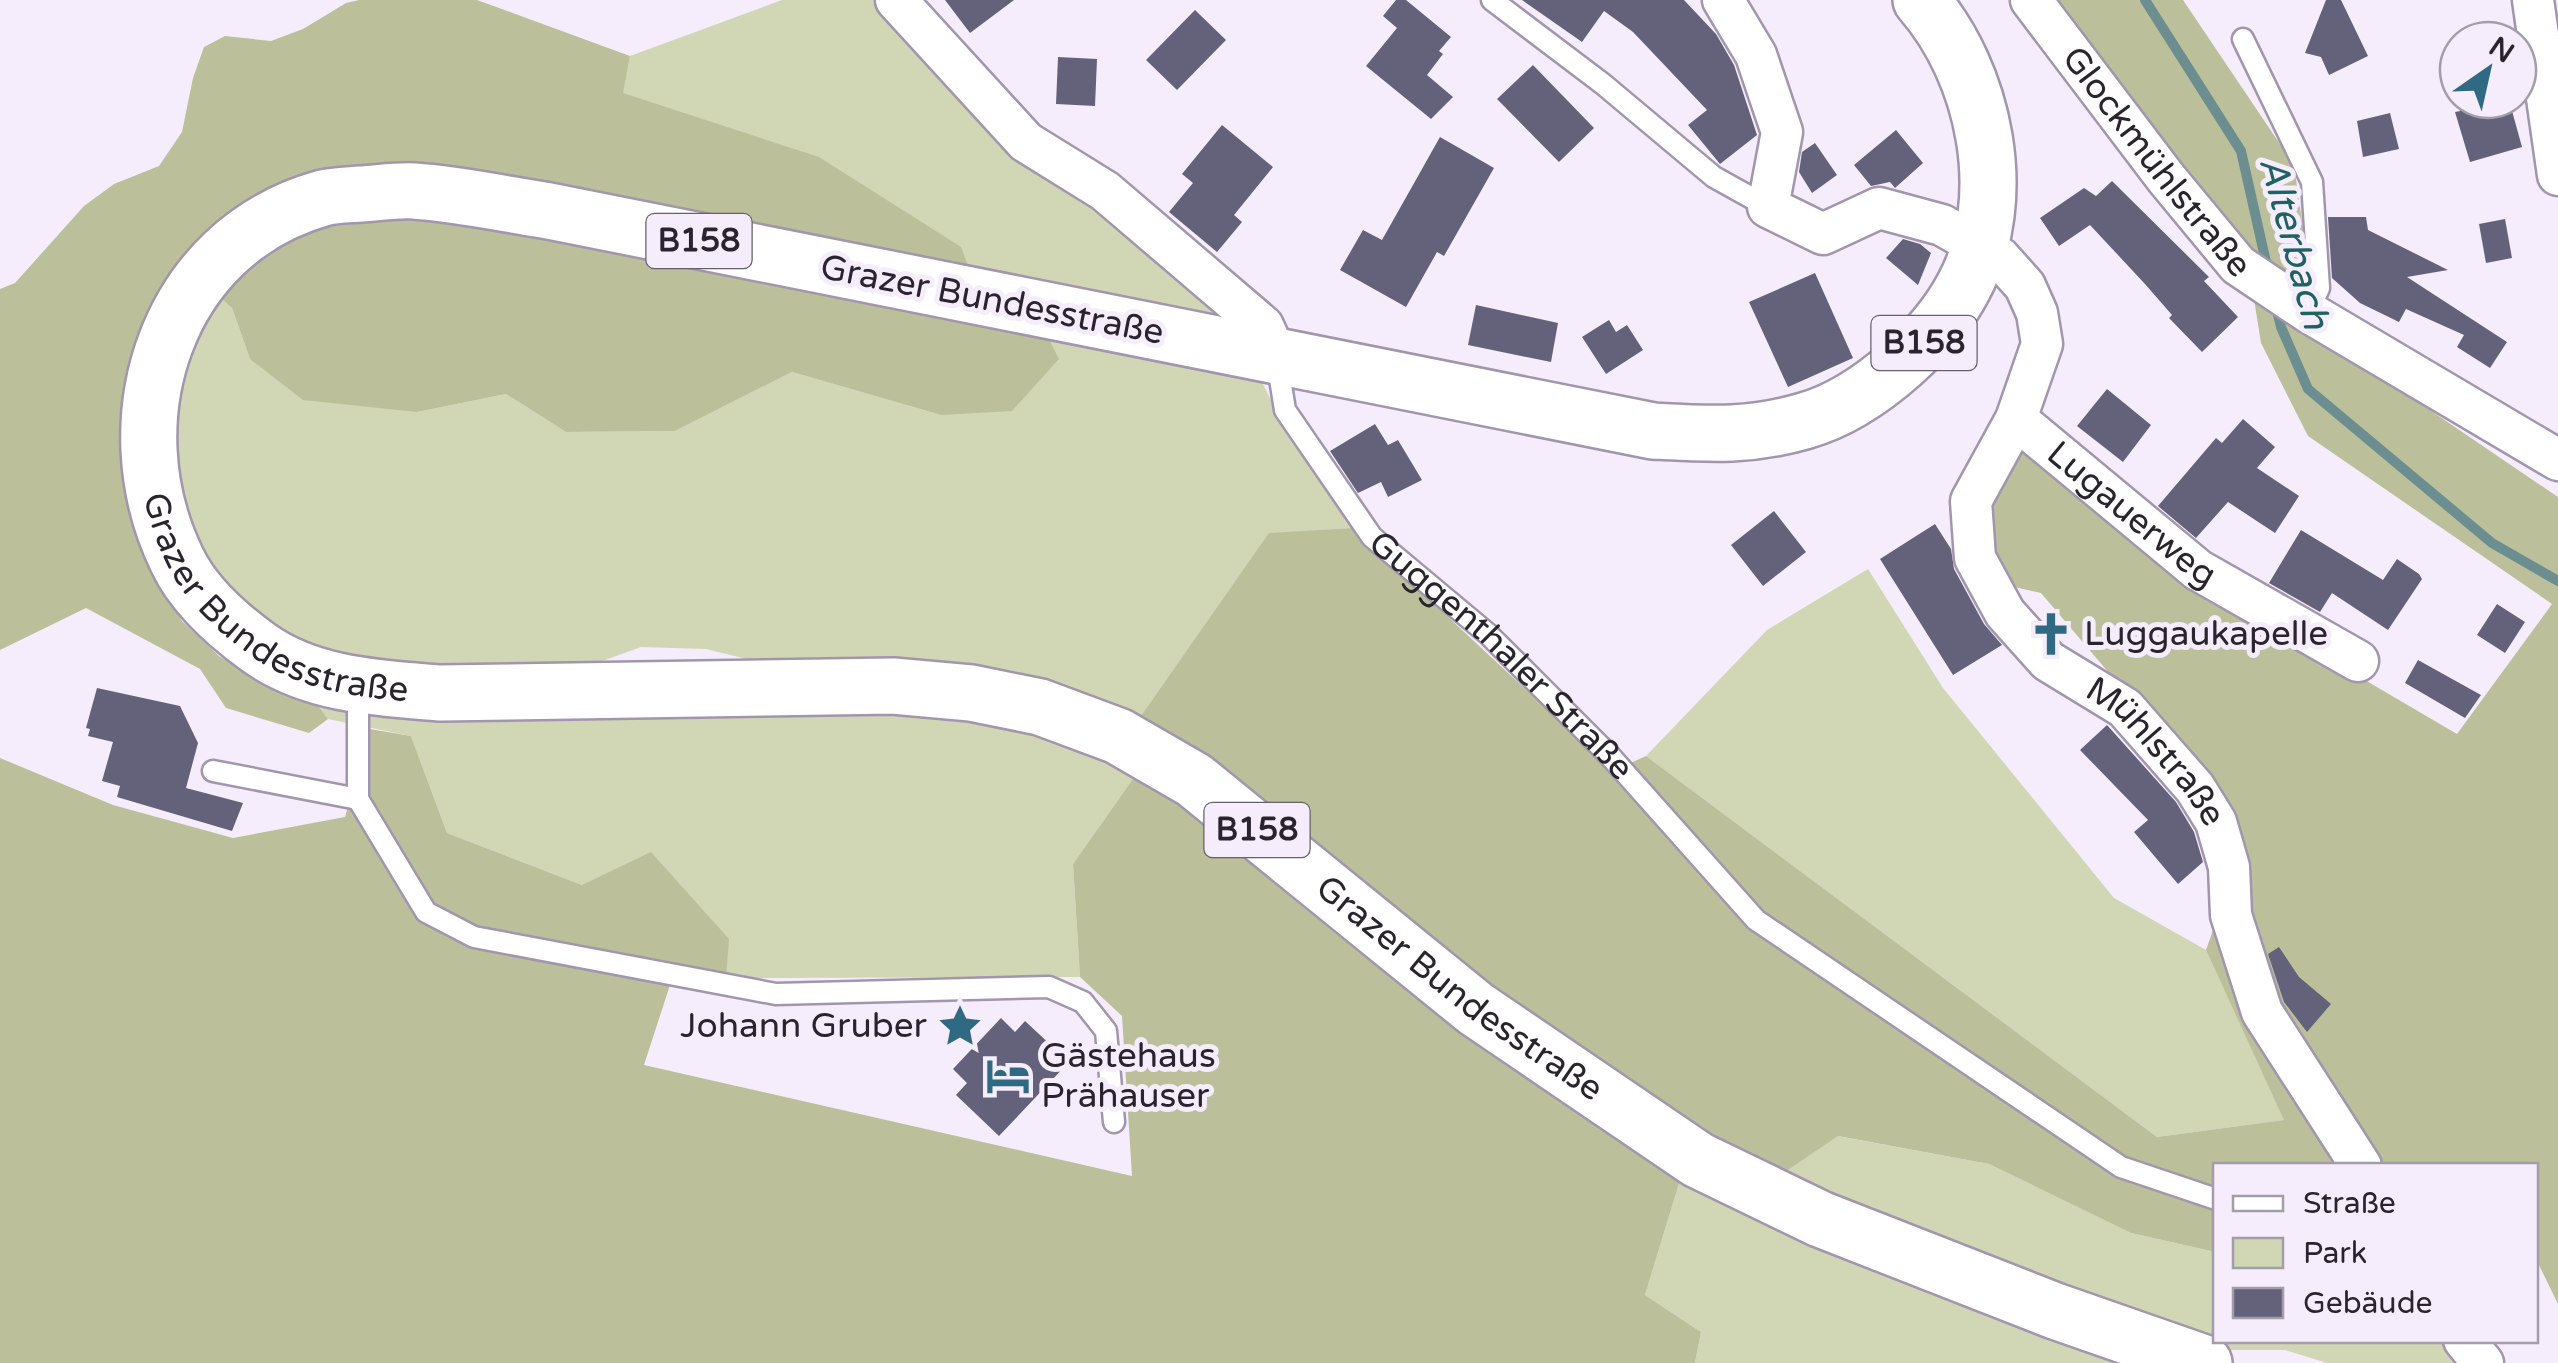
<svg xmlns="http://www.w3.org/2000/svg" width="2558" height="1363" viewBox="0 0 2558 1363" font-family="'Varela Round',sans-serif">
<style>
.green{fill:#d1d6b4}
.forest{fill:#bbc09a}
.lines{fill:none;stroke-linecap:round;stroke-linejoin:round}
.stream{stroke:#6c8e90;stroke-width:10}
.building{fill:#64627a}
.lane-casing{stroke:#a295ad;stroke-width:25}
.street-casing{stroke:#a295ad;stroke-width:45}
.primary-casing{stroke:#a295ad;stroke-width:60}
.lane{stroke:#fff;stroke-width:20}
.street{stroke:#fff;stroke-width:40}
.primary{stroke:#fff;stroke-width:55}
.labels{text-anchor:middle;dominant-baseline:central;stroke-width:10;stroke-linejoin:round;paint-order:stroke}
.shield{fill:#f5edfc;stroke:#66606b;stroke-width:2.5}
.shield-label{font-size:32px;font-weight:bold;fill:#29242d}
.street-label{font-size:35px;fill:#29242d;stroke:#f5edfc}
.poi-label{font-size:35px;fill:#29242d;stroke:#f5edfc;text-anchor:start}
.water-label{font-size:38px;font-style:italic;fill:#1e6263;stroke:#f5edfc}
</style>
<rect width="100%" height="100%" fill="#f5edfc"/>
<g class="green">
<path d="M782 0H878L1246 330 973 279 622 93 630 56Z"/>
<path d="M218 296 232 308 250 359 417 412 506 394 566 432 675 431 792 372 941 415 1043 328 1258 374 1283 424 1353 528 1269 534 1138 720 784 668 706 649 641 647 586 667 405 674 297 642 250 613 213 577 174 488 180 368Z"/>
<path d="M1868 569 1943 688 2114 898 2206 950 2285 1120 2157 1137 1646 756 1767 630Z"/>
<path d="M313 699 876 710 996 724 1078 746 1137 773 1073 864 1080 977 726 978 582 885 447 833 411 736 328 719Z"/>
<path d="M1837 1136 1989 1164 2131 1233 2215 1252 2216 1340 2443 1341 2463 1363H2327L2285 1350H2224L1776 1178Z"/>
<path d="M1681 1177 2144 1363H1695L1701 1332 1645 1295Z"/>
</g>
<g class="forest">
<path d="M359 0H477L630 56 623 93 819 157 961 247 973 279 338 170 299 178 254 199 185 257 153 308 152 567 182 621 219 656 266 684 313 699 328 719 309 733 226 708 200 669 86 608 0 650V289L15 283 84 206 114 184 159 166 182 132 193 78 204 47 225 36 271 41 303 29 346 3Z"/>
<path d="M2044 0H2183L2294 165 2318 334 2558 497V1304L2536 1259V1166H2216L2215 1252 2131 1233 1989 1164 1838 1136 1776 1178 1495 1001 1138 720 1269 533 1353 528 1613 771 1646 756 2157 1137 2284 1120 2206 950 2240 854 2132 700 2041 593 2006 585 1984 512 2015 439 2194 580 2457 734 2552 604 2308 436 2261 343 2249 268Z"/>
<path d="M400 212 1043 328 1059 359 1012 411 941 415 792 372 675 431 566 432 506 394 417 412 303 400 250 359 232 308 218 296 267 251 350 215Z"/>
<path d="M370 729 411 736 447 833 582 885 651 852 729 939 726 978 670 985 644 1065 1132 1176 1122 1016 1080 977 1073 864 1137 773 1207 815 1681 1177 1645 1295 1701 1332 1695 1363H0V758L113 805 233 838 345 817Z"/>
</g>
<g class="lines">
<g class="stream">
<path d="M2145 0 2241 151 2268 271"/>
<path d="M2276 307 2281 327 2308 389 2492 543 2558 581"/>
</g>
</g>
<g class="building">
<path d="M945 0H1014L970 33Z"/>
<path d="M1396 0H1406L1451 37 1439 51 1443 54 1427 75 1453 97 1431 119 1366 66 1397 28 1383 16Z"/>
<path d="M1522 0H1684L1716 34 1734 65 1757 135 1720 164 1688 125 1707 110 1633 32 1604 11 1582 42Z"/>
<path d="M2326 0H2341L2368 56 2329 75 2321 57 2305 53Z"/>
<path d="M1195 10 1226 40 1177 90 1146 60Z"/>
<path d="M1058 57 1097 59 1095 106 1056 104Z"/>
<path d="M1533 65 1594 128 1559 162 1497 99Z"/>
<path d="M2457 100H2509L2522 147 2470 162 2455 112 2460 111Z"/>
<path d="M2390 113 2399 149 2363 157 2357 121Z"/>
<path d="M1222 125 1273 167 1234 215 1242 222 1217 252 1169 212 1193 183 1182 174Z"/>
<path d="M1896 130 1923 163 1895 188 1890 182 1871 186 1854 165Z"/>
<path d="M1440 137 1494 168 1444 256 1437 252 1406 307 1340 270 1363 230 1382 240Z"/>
<path d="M1815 143 1837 175 1812 193 1799 172 1802 152Z"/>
<path d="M2112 181 2209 277 2204 281 2238 317 2202 352 2169 318 2172 315 2145 284 2090 225 2059 246 2040 218 2084 188 2096 196Z"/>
<path d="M2328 217H2366L2368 230 2448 270 2407 277 2507 342 2490 368 2457 347 2464 335 2406 309 2399 322 2360 303 2332 278Z"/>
<path d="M2505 219 2512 258 2486 263 2479 224Z"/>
<path d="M1903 239 1920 244 1931 253 1918 285 1886 258Z"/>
<path d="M1815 273 1853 358 1788 387 1749 302Z"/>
<path d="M1476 305 1558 323 1551 362 1468 345Z"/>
<path d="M1609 320 1616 332 1627 325 1643 350 1606 374 1582 337Z"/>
<path d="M2107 389 2151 425 2123 462 2077 426Z"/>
<path d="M2243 419 2275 447 2257 468 2299 496 2275 533 2228 502 2196 538 2158 506 2216 438 2222 443Z"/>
<path d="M1375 424 1388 445 1398 440 1422 480 1388 497 1381 482 1358 493 1330 451Z"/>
<path d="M1774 511 1806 552 1763 586 1731 545Z"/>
<path d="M1935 524 1951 549 1954 569 1984 624 2002 645 1953 675 1880 559Z"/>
<path d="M2301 530 2383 580 2397 559 2419 574 2422 579 2388 630 2332 593 2320 612 2269 583Z"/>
<path d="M2497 604 2525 622 2505 653 2477 635Z"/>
<path d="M2418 660 2481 695 2465 718 2405 683Z"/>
<path d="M97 688 180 706 198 743 186 788 243 803 232 831 117 797 120 786 102 781 113 742 88 736 90 729 86 728Z"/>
<path d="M2107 725 2176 802 2194 832 2203 862 2178 884 2134 832 2148 820 2080 750Z"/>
<path d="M2279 947 2299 977 2331 1004 2307 1032 2284 1002 2268 954Z"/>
<path d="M1001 1018 1015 1032 1025 1021 1069 1062 999 1136 956 1095 967 1083 953 1069Z"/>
</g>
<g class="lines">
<g class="lane-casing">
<g id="lane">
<path d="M1492 0 1603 84 1714 177 1768 207"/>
<path d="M2243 39 2312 182 2319 288 2308 312"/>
<path id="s1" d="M1277 360 1285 410 1372 537 1488 634 1610 756 1756 920 2121 1167 2216 1199"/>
<path d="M364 689 358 712V799L426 912 474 937 776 994 1049 987 1083 1002 1106 1031 1114 1122"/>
<path d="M213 771 358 799"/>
</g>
</g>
<g class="street-casing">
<g id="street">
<path d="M896 0 1026 142 1105 191 1263 326 1277 357"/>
<path id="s2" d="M1723 0 1756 55 1782 132 1768 207 1823 234 1879 208 1942 225 2000 258 2025 286 2037 313 2042 344 2016 419 1971 501 1975 558 2005 613 2048 661 2125 708 2195 788 2216 822 2229 867 2231 915 2262 1012 2361 1166"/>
<path id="s3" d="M2031 0 2166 178 2238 265 2308 312 2558 460"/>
<path d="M2533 0 2558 175"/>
<path id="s4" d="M2016 419 2198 570 2358 661"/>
<path d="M2464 1340 2483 1363"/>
</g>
</g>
<g class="primary-casing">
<g id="primary">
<path id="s5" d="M1921 0C1985 73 2011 198 1964 286 1949 315 1926 341 1902 363 1875 387 1840 411 1804 421 1749 437 1709 434 1653 431L549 211C504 204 459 194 414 191 397 190 378 193 361 194 349 195 335 195 323 198 166 242 109 420 177 560 194 596 227 625 259 648 311 685 378 688 440 693L893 686 971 693 1040 707 1118 736 1194 780 1476 1009 1698 1160 1820 1219 2055 1311 2204 1363"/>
</g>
</g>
<use href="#lane" class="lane"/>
<use href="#street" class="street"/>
<use href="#primary" class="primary"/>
</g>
<defs>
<g id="church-bare" transform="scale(3.45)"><path d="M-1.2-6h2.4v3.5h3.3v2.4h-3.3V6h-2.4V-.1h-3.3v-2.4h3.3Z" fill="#2f6982" stroke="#f5edfc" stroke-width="2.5" paint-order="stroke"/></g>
<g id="sight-bare" transform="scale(3.45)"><path d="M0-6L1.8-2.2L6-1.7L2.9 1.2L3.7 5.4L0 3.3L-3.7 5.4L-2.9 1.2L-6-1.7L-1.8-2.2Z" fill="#2f6982" stroke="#f5edfc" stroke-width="2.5" paint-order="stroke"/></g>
<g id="hotel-bare" transform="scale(3.45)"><path d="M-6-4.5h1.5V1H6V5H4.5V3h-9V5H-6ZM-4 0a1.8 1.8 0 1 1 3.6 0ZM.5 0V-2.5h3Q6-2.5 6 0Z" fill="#2f6982" stroke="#f5edfc" stroke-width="2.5" paint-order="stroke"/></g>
</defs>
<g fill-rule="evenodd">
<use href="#church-bare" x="2051" y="634"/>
<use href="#sight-bare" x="960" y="1026"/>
<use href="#hotel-bare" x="1008" y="1076"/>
</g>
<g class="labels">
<g class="shield">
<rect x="646.5" y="214" width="105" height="54" rx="8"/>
<rect x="1871.5" y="316" width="105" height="54" rx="8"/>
<rect x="1204.5" y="803" width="105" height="54" rx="8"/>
</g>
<g class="shield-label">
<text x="699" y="241">B158</text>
<text x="1924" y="343">B158</text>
<text x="1257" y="830">B158</text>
</g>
<g class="street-label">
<text stroke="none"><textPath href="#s3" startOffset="205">Glockmühlstraße</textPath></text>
<text transform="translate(992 300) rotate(11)">Grazer Bundesstraße</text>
<text stroke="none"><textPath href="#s4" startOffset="150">Lugauerweg</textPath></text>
<text stroke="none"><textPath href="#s5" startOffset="2575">Grazer Bundesstraße</textPath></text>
<text stroke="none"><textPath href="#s1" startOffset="380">Guggenthaler Straße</textPath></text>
<text stroke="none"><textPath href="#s2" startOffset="1075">Mühlstraße</textPath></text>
<text stroke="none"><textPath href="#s5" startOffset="3892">Grazer Bundesstraße</textPath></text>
</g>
<g class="poi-label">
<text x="2084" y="634">Luggaukapelle</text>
<text x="927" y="1026" text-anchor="end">Johann Gruber</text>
<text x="1041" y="1056">Gästehaus<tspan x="1041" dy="40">Prähauser</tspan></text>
</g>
<g class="water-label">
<text transform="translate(2294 243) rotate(75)">Alterbach</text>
</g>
</g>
<rect x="2213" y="1163" width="325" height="180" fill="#f5edfc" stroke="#a39da9" stroke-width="2.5"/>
<rect x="2233" y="1196" width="50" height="15" fill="#ffffff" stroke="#a39da9" stroke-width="2.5"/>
<text x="2303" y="1213" font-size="30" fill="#29242d">Straße</text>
<rect x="2233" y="1238" width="50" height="30" fill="#d1d6b4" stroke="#a39da9" stroke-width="2.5"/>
<text x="2303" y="1263" font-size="30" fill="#29242d">Park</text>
<rect x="2233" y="1288" width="50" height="30" fill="#64627a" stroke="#a39da9" stroke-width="2.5"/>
<text x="2303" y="1313" font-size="30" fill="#29242d">Gebäude</text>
<g transform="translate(2488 70) rotate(34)"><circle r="48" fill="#f5edfc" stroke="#a39da9" stroke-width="2.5"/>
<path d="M0-8L18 38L0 25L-18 38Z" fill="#2f6982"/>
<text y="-15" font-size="28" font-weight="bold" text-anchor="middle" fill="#29242d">N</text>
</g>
</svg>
